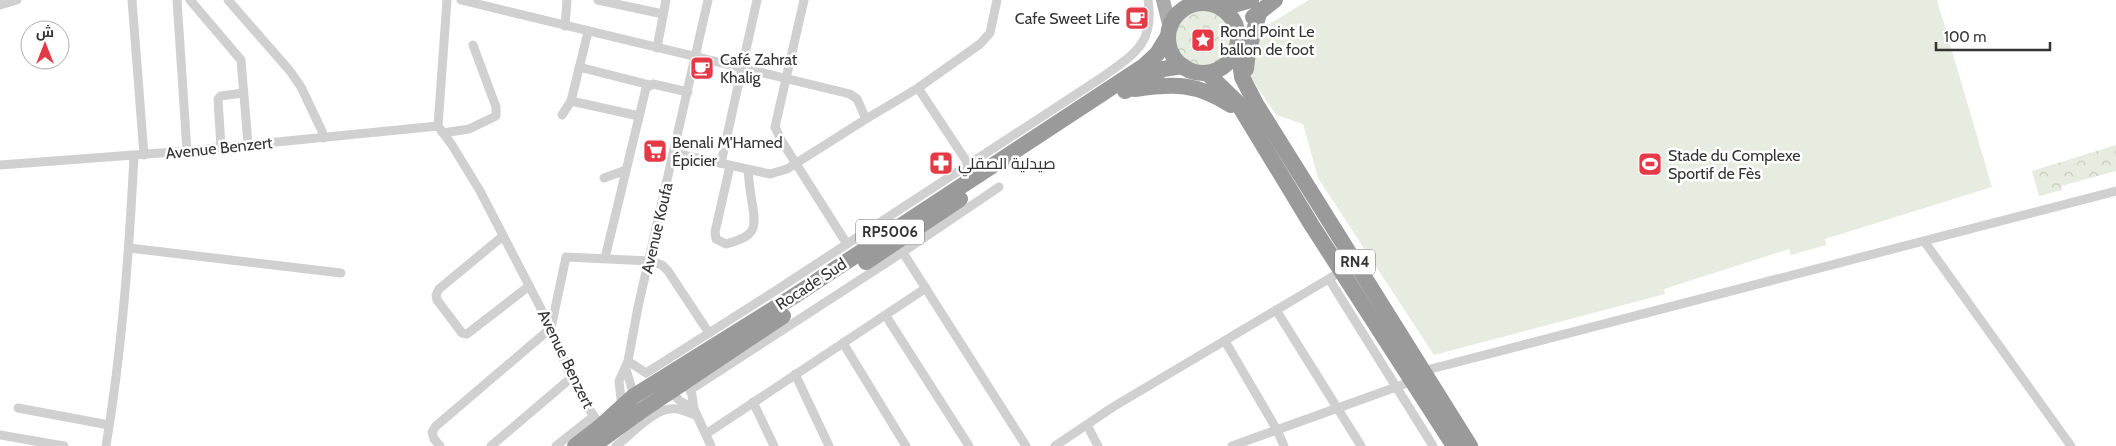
<svg xmlns="http://www.w3.org/2000/svg" width="2116" height="446" viewBox="0 0 2116 446" font-family="Cabin,Cairo,sans-serif">
<style>
.park{fill:url(#park-crowns)}
.pitch{fill:#e6ecdf}
.lines{fill:none;stroke-linecap:round;stroke-linejoin:round}
.street{stroke:#d0d0d0;stroke-width:9}
.primary{stroke:#ababab;stroke-width:14}
.highway{stroke:#9a9a9a;stroke-width:16}
.labels{text-anchor:middle;dominant-baseline:central;stroke-width:5;stroke-linejoin:round;paint-order:stroke}
.shield{fill:#fff;stroke:#707070;stroke-width:1}
.shield-label{font-size:15px;font-weight:bold;fill:#333}
.poi-label{font-size:16px;fill:#333;stroke:#fff;text-anchor:start}
.street-label{font-size:16px;fill:#333;stroke:#fff}
</style>
<defs>
<pattern id="park-crowns" width="20" height="18" patternUnits="userSpaceOnUse" patternTransform="scale(1.25)"><rect width="20" height="18" fill="#e6ecdf"/><path d="M2 6a3 3 0 1 1 6 0M12 15a3 3 0 1 1 6 0" fill="none" stroke="#c6cbc0"/></pattern>
</defs>
<rect width="100%" height="100%" fill="#fff"/>
<g class="park">
<circle cx="1204" cy="38" r="31"/>
<path d="M2116 145V171L2061 186 2062 190 2039 196 2032 171Z"/>
</g>
<path class="pitch" d="M1309 0H1937L1992 187 1825 239 1826 245 1791 255 1789 249 1664 289 1665 294 1434 355 1318 178 1303 124 1276 115 1250 76 1261 29Z"/>
<g class="lines">
<g class="street">
<path d="M132 0 144 155"/>
<path d="M177 0 187 151"/>
<path d="M190 0 241 60 248 144"/>
<path d="M228 0 290 71 301 87 322 131 323 138"/>
<path d="M447 0 438 126 452 145 480 191 551 328 571 378 585 403 603 429"/>
<path d="M461 0 850 94 857 99 866 119"/>
<path d="M598 0 663 14"/>
<path d="M804 0 775 127 781 140 847 244"/>
<path d="M0 5 17 0"/>
<path d="M565 26 567 0"/>
<path d="M657 48 666 0"/>
<path d="M579 67 650 85"/>
<path d="M918 88 969 165"/>
<path d="M571 101 639 116"/>
<path d="M562 115 571 101 588 32"/>
<path d="M443 133 469 129 496 116V107L473 45"/>
<path d="M221 147 218 99 221 96 243 93"/>
<path d="M674 153 770 174 787 169 866 119 918 88 980 44 990 33 997 0"/>
<path d="M721 163 757 0"/>
<path d="M0 165 187 151 438 126"/>
<path d="M730 166 715 232 716 239 726 244C755 236 757 230 752 202 750 192 749 181 748 170"/>
<path d="M604 178 626 170"/>
<path d="M503 236 439 289 436 295 437 300 462 333 467 334 529 286"/>
<path d="M1924 241 2071 446"/>
<path d="M129 248 341 273"/>
<path d="M900 248 1026 446"/>
<path d="M605 258 646 88 653 84 688 92"/>
<path d="M1329 279 1433 446"/>
<path d="M1276 310 1361 446"/>
<path d="M886 316 969 446"/>
<path d="M1225 341 1277 430 1284 446"/>
<path d="M843 343 906 446"/>
<path d="M628 361 646 373 775 291 1101 78C1133 55 1155 44 1148 0"/>
<path d="M626 369 635 399"/>
<path d="M1423 371 2116 191"/>
<path d="M795 374 829 446"/>
<path d="M688 386 692 395 694 409 711 446"/>
<path d="M668 389 680 401 694 409"/>
<path d="M690 390 903 252 999 187"/>
<path d="M753 402 774 446"/>
<path d="M18 408 109 425"/>
<path d="M622 408 619 381 628 361 638 307 708 0"/>
<path d="M1087 425 1098 446"/>
<path d="M706 434 926 288"/>
<path d="M0 435 64 446"/>
<path d="M106 446C122 350 129 253 134 156"/>
<path d="M440 446 434 439 432 432 436 426 551 328 566 257 650 261 662 265 668 271 709 333"/>
<path d="M491 446 571 378"/>
<path d="M556 446 594 416"/>
<path d="M616 446C629 436 655 409 670 409 680 408 688 412 697 416"/>
<path d="M1055 446 1113 407 1342 271"/>
<path d="M1232 446 1413 381"/>
</g>
<g class="primary">
<path d="M1163 0 1170 28"/>
<path d="M1206 0 1213 4"/>
</g>
<g class="highway">
<circle cx="1203" cy="38" r="35"/>
<path d="M1223 8 1251 0"/>
<path d="M1253 17 1275 0"/>
<path d="M1238 46 1242 77 1256 104 1470 446"/>
<path d="M1246 69 1248 52 1260 10"/>
<path d="M1207 73 1237 102 1311 224 1454 446"/>
<path d="M1135 89C1174 83 1197 83 1231 105"/>
<path d="M1125 91 1163 69 1183 66"/>
<path d="M866 262 960 199"/>
<path d="M575 446 601 426 634 396 791 298 1144 66 1157 54 1168 36"/>
<path d="M593 446 641 411 783 316"/>
</g>
</g>
<defs>
<g id="cafe-square" transform="scale(1.25)"><rect x="-9" y="-9" width="18" height="18" rx="4" fill="#e63946" stroke="#fff"/><path d="M-5.5-4.5H6V0H3Q3 3.5 0 3.5H-2.5Q-5.5 3.5-5.5 0ZM3-3.2v2h1.7v-2ZM-6 4.5H4V6H-6Z" fill="#fff"/></g>
<g id="sight-square" transform="scale(1.25)"><rect x="-9" y="-9" width="18" height="18" rx="4" fill="#e63946" stroke="#fff"/><path d="M0-6L1.8-2.2L6-1.7L2.9 1.2L3.7 5.4L0 3.3L-3.7 5.4L-2.9 1.2L-6-1.7L-1.8-2.2Z" fill="#fff"/></g>
<g id="supermarket-square" transform="scale(1.25)"><rect x="-9" y="-9" width="18" height="18" rx="4" fill="#e63946" stroke="#fff"/><path d="M-6-5.5h2.5l.6 2H6L4.5 2H-2.5L-4.4-4H-6ZM-1.5 3.2a1.3 1.3 0 1 0 .1 0ZM3 3.2a1.3 1.3 0 1 0 .1 0Z" fill="#fff"/></g>
<g id="pharmacy-square" transform="scale(1.25)"><rect x="-9" y="-9" width="18" height="18" rx="4" fill="#e63946" stroke="#fff"/><path d="M-2-6h4v4h4v4h-4v4h-4v-4h-4v-4h4Z" fill="#fff"/></g>
<g id="stadium-square" transform="scale(1.25)"><rect x="-9" y="-9" width="18" height="18" rx="4" fill="#e63946" stroke="#fff"/><path d="M0-5a6.5 5 0 1 0 0 10a6.5 5 0 1 0 0-10ZM-3.5-1.8h7v3.6h-7Z" fill="#fff"/></g>
</defs>
<g fill-rule="evenodd">
<use href="#cafe-square" x="1137" y="18"/>
<use href="#sight-square" x="1203" y="40"/>
<use href="#cafe-square" x="702" y="68"/>
<use href="#supermarket-square" x="655" y="151"/>
<use href="#pharmacy-square" x="941" y="163"/>
<use href="#stadium-square" x="1650" y="164"/>
</g>
<g class="labels">
<g class="shield">
<rect x="856" y="219.5" width="68" height="25" rx="4"/>
<rect x="1335" y="249.5" width="40" height="25" rx="4"/>
</g>
<g class="shield-label">
<text x="890" y="232">RP5006</text>
<text x="1355" y="262">RN4</text>
</g>
<g class="poi-label">
<text x="1120" y="18" text-anchor="end">Cafe Sweet Life</text>
<text x="1220" y="31">Rond Point Le<tspan x="1220" dy="18">ballon de foot</tspan></text>
<text x="720" y="59">Café Zahrat<tspan x="720" dy="18">Khalig</tspan></text>
<text x="672" y="142">Benali M'Hamed<tspan x="672" dy="18">Épicier</tspan></text>
<text x="1668" y="155">Stade du Complexe<tspan x="1668" dy="18">Sportif de Fès</tspan></text>
<text x="958" y="163">صيدلية الصقلي</text>
</g>
<g class="street-label">
<text transform="translate(219 148) rotate(-6)">Avenue Benzert</text>
<text transform="translate(657 228) rotate(-77)">Avenue Koufa</text>
<text transform="translate(811 284) rotate(-33)">Rocade Sud</text>
<text transform="translate(566 359) rotate(64)">Avenue Benzert</text>
</g>
</g>
<g transform="translate(45 45)"><circle r="24" fill="#ffffff" stroke="#adadad"/>
<path d="M0-4L9 19L0 12L-9 19Z" fill="#e63946"/>
<text y="-8" font-size="14" font-weight="bold" text-anchor="middle" fill="#333333">ش</text>
</g>
<path d="M1936 42v8h114v-8" fill="none" stroke="#333333" stroke-width="2.5"/>
<text x="1944" y="42" font-size="15" fill="#333333" stroke="#ffffff" stroke-width="4" paint-order="stroke">100 m</text>
</svg>
